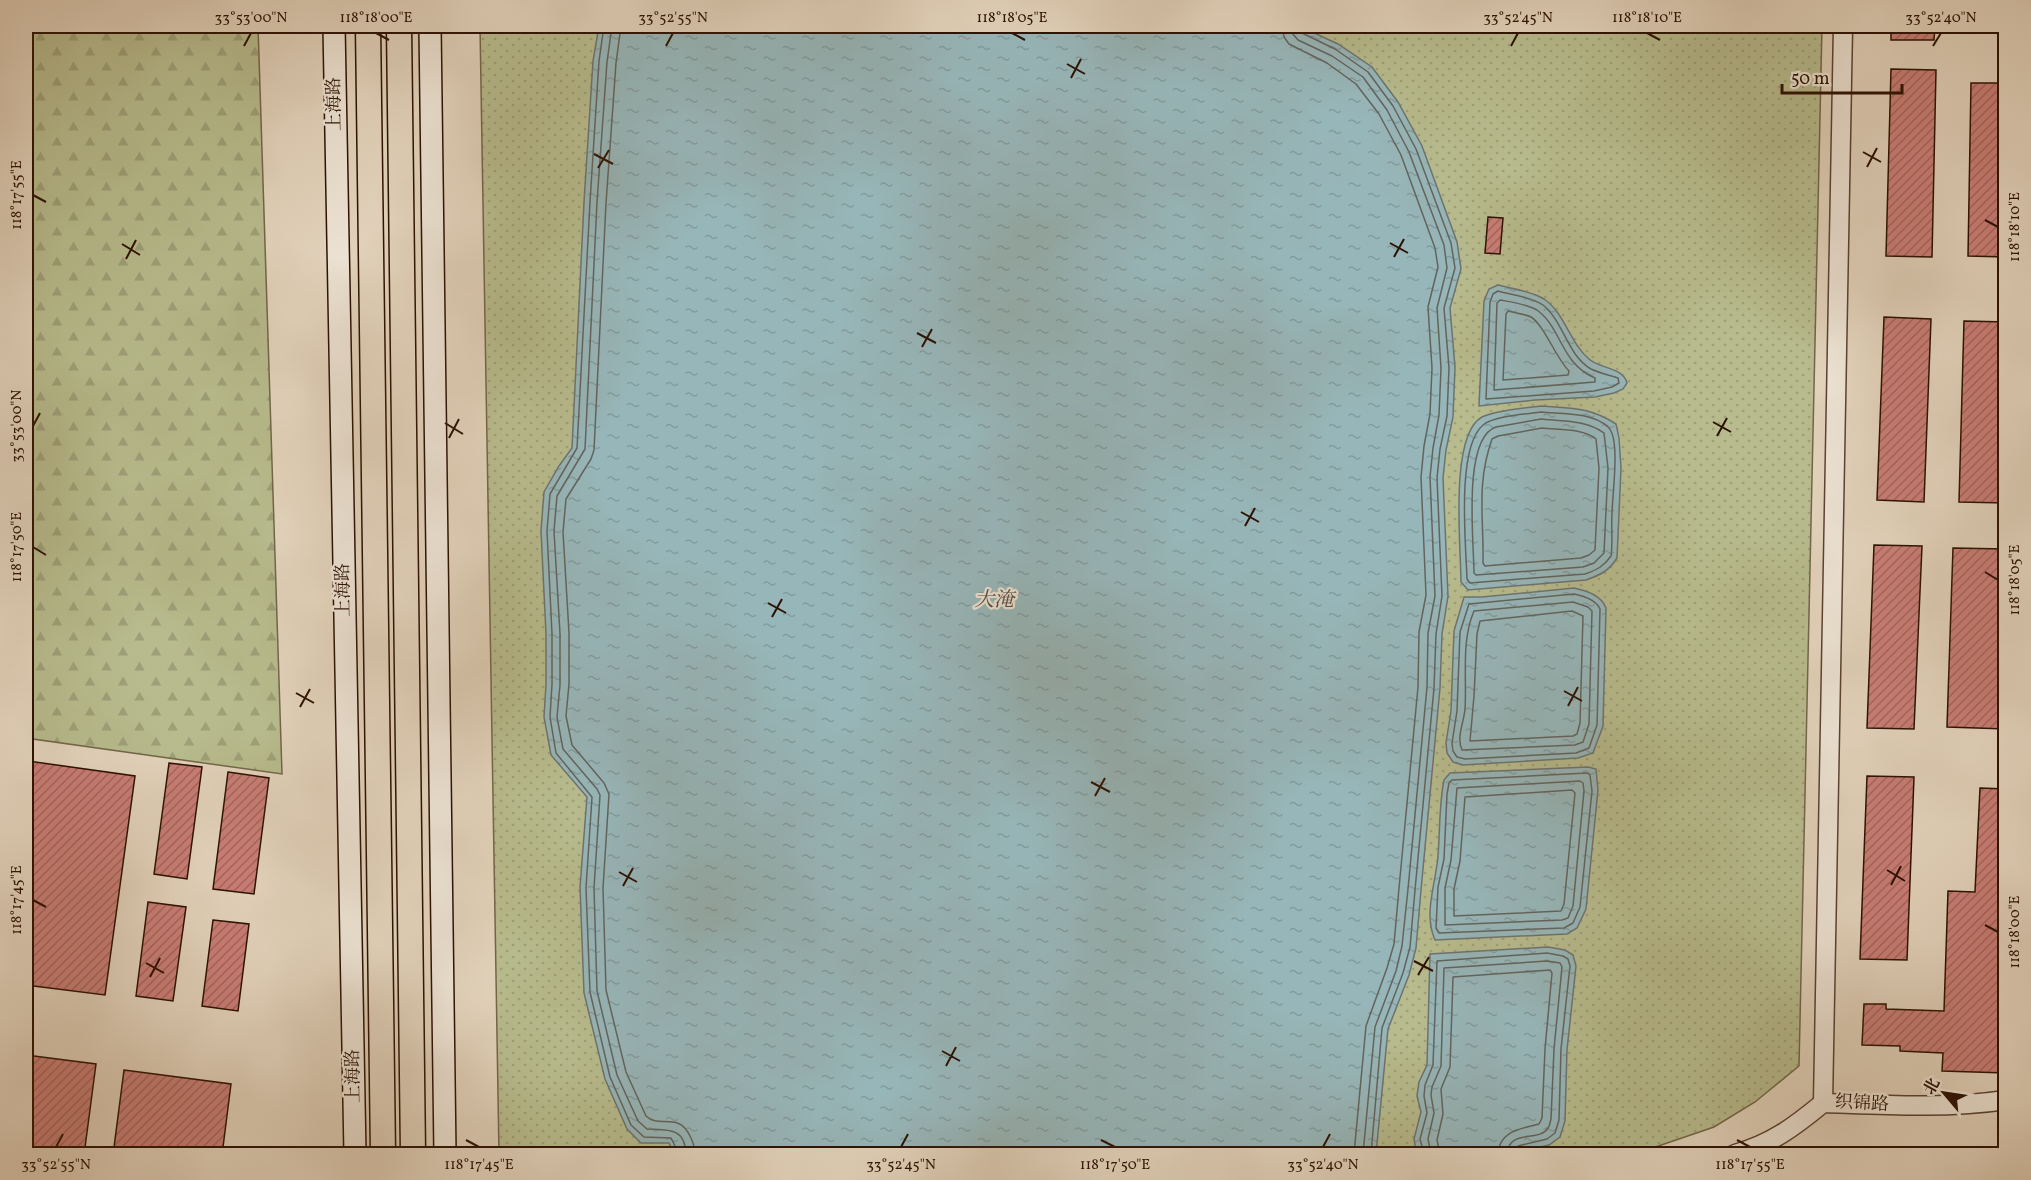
<svg xmlns="http://www.w3.org/2000/svg" width="2031" height="1180" viewBox="0 0 2031 1180" font-family="Vollkorn,'Noto Serif SC',serif">
<style>
.grass{fill:url(#grass-dots);stroke:#726648;stroke-width:1.5}
.forest{fill:url(#forest-firs);stroke:#726648;stroke-width:1.5}
.water{fill:url(#water-ripples);stroke:#6c7470;stroke-width:1.5}
.lines{fill:none;stroke-linecap:round;stroke-linejoin:round}
.shore{stroke:#62645e;stroke-width:1.5}
.building{fill:url(#building-hatch);stroke:#2c1103;stroke-width:1.5}
.tertiary-casing{stroke:#5a4131;stroke-width:21}
.secondary-casing{stroke:#2c1103;stroke-width:24}
.trunk-casing{stroke:#2c1103;stroke-width:27}
.tertiary{stroke:#ece2d3;stroke-width:18}
.secondary{stroke:#ece2d3;stroke-width:21}
.trunk{stroke:#e2d2bb;stroke-width:24}
.ticks{fill:none;stroke:#2c1103;stroke-width:2}
.labels{text-anchor:middle;dominant-baseline:central;stroke-width:4.5;stroke-linejoin:round;paint-order:stroke}
.street-label{font-size:18px;fill:#2c1103;stroke:#ece2d3}
.water-label{font-size:20px;font-style:italic;fill:#514b43;stroke:#ece2d3}
.neatline{fill:none;stroke:#2c1103;stroke-width:2}
.ticks-label{font-size:15px;text-anchor:middle;fill:#2c1103}
</style>
<defs>
<pattern id="grass-dots" width="8" height="8" patternUnits="userSpaceOnUse" patternTransform="scale(1.5)"><rect width="8" height="8" fill="#b7bb8d"/><path d="M2 2h.1M6 6h.1" fill="none" stroke="#9ea078" stroke-width="1.8" stroke-linecap="round"/></pattern>
<pattern id="forest-firs" width="22" height="20" patternUnits="userSpaceOnUse" patternTransform="scale(1.5)"><rect width="22" height="20" fill="#b7bb8d"/><path d="M5 1l3.5 6h-7zM16 11l3.5 6h-7z" fill="#9ea078"/></pattern>
<pattern id="water-ripples" width="26" height="14" patternUnits="userSpaceOnUse" patternTransform="scale(1.5)"><rect width="26" height="14" fill="#97b6b9"/><path d="M2 4q2-2 4 0t4 0M15 11q2-2 4 0t4 0" fill="none" stroke="#829b9d"/></pattern>
<pattern id="building-hatch" width="6" height="6" patternUnits="userSpaceOnUse" patternTransform="scale(1.5)"><rect width="6" height="6" fill="#c97d75"/><path d="M-1 1l2-2M0 6l6-6M5 7l2-2" fill="none" stroke="#a3655e"/></pattern>
</defs>
<rect width="100%" height="100%" fill="#e2d2bb"/>
<filter id="stains"><feTurbulence type="fractalNoise" baseFrequency=".00333" numOctaves="4"/><feColorMatrix values="0 0 0 0 .2 0 0 0 0 .09 0 0 0 0 .02 0 0 0 .5 -.17"/></filter>
<radialGradient id="worn" r=".72"><stop offset=".6" stop-color="#630" stop-opacity="0"/><stop offset="1" stop-color="#630" stop-opacity=".3"/></radialGradient>
<path class="grass" d="M480 26H1822L1799 1066 1755 1102 1714 1127 1635 1154H499Z"/>
<path class="forest" d="M26 26H258L282 774 26 738Z"/>
<g class="water">
<path d="M599 26H1299L1338 44 1372 67 1398 102 1422 146 1457 242 1461 269 1450 308 1455 367 1453 417 1446 450 1443 478 1448 596 1442 634 1440 688 1421 890 1416 948 1409 975 1388 1029 1376 1154H674L669 1143H641L627 1129 605 1079 584 993 580 887 587 797 551 755 544 717 546 684V634L541 531 544 492 559 466 572 448 584 202 593 61Z"/>
<path d="M1498 285C1513 289 1531 291 1544 299 1565 313 1569 342 1589 359 1600 369 1623 367 1627 383L1623 389 1614 393 1595 397 1535 400 1479 406 1484 301 1489 289Z"/>
<path d="M1541 406C1570 408 1590 407 1616 424L1619 438 1621 468 1617 558C1609 571 1600 575 1586 580L1468 590 1461 582C1461 548 1449 435 1482 417 1496 410 1524 408 1541 406Z"/>
<path d="M1574 588C1587 591 1601 595 1606 608L1603 726 1593 753 1578 758 1463 765 1453 762 1447 753 1446 743 1451 711 1454 631 1464 597H1482Z"/>
<path d="M1588 767 1596 769 1598 790 1586 909 1577 928 1567 934 1435 940C1423 914 1436 883 1438 856 1440 831 1439 805 1444 780L1450 773Z"/>
<path d="M1548 947 1565 950 1573 955 1576 966 1567 1050 1565 1121 1560 1137 1549 1145 1510 1154H1421L1416 1151 1414 1139 1421 1112 1417 1096 1419 1082 1427 1065 1430 954Z"/>
</g>
<g class="lines">
<g class="shore">
<path d="M604 26 599 61 590 202 577 448 550 494 547 531 552 634V684L550 717 556 753 592 797 586 888 590 992 610 1077 631 1125 644 1137 671 1138 679 1154"/>
<path d="M612 26 607 62 597 202 585 449 557 496 554 531 560 634V685L557 717 563 749 597 789 600 795 594 888 597 991 617 1075 638 1121 647 1129C668 1130 685 1127 686 1154"/>
<path d="M621 26 616 63 606 203 594 450 591 459 566 499 563 532 569 633V684L566 716 572 745 604 783 609 794 603 888 606 990 626 1072 646 1116C659 1129 678 1111 690 1136 693 1142 695 1148 695 1154"/>
<path d="M1282 26 1284 37 1289 44 1327 63 1356 84 1379 114 1401 155 1435 248 1438 267 1428 307 1432 368 1430 414 1424 446 1421 477 1426 595 1419 632 1418 687 1399 888 1394 944 1387 968 1366 1026 1354 1154"/>
<path d="M1291 26 1292 33 1298 40 1332 56 1363 77 1387 110 1409 152 1444 245 1447 268 1437 308 1441 368 1439 415 1433 448 1430 477 1435 596 1428 633 1427 687 1408 889 1402 946 1396 971 1375 1027 1363 1154"/>
<path d="M1299 26 1302 33 1335 49 1368 72 1393 106 1416 149 1451 243 1455 268 1444 308 1449 368 1447 416 1440 449 1437 478 1442 596 1436 634 1434 688 1415 890 1410 947 1403 973 1382 1028 1371 1154"/>
<path d="M1498 291C1512 295 1532 297 1543 305 1564 322 1567 355 1591 369 1599 373 1609 375 1618 378L1619 383 1612 387 1594 391 1486 399 1490 302 1493 294Z"/>
<path d="M1500 300C1511 302 1527 304 1537 310 1562 328 1560 363 1595 378V382L1494 390 1497 303Z"/>
<path d="M1508 311C1515 313 1525 314 1531 317 1544 325 1556 358 1569 371L1568 375 1503 380 1506 314Z"/>
<path d="M1541 412C1562 414 1592 412 1608 427 1621 438 1612 496 1612 514 1611 528 1613 542 1611 556 1604 566 1597 570 1585 574L1470 583 1467 579C1466 545 1456 448 1483 425 1493 416 1527 414 1541 412Z"/>
<path d="M1541 419C1562 421 1587 420 1604 433L1608 468 1604 553 1594 563 1583 567 1476 575 1474 573C1474 543 1462 438 1496 427Z"/>
<path d="M1542 428C1558 430 1583 428 1596 439L1599 468 1595 550 1589 555 1581 558 1485 566 1483 563C1484 517 1476 485 1492 439L1498 436Z"/>
<path d="M1574 594C1584 596 1596 600 1600 609L1597 725 1589 748 1576 753 1465 759 1457 757 1453 751 1452 743 1457 711 1460 632 1469 604Z"/>
<path d="M1573 602 1588 607 1592 611 1589 724 1583 742 1575 745 1462 750C1456 738 1464 722 1465 709 1467 677 1461 641 1474 611Z"/>
<path d="M1572 611 1583 616 1580 723 1577 734 1573 736 1470 741 1474 696 1477 634 1480 621Z"/>
<path d="M1587 773 1590 775 1592 791 1580 907 1573 923 1564 928 1439 933 1436 928 1438 887 1444 859 1447 794 1449 783 1452 780Z"/>
<path d="M1580 781 1583 783 1584 791 1573 906 1568 918 1562 920 1445 925V888L1451 860 1457 788Z"/>
<path d="M1572 790 1575 793 1564 904 1561 911 1454 916V889L1460 861 1465 797Z"/>
<path d="M1424 1154 1420 1139 1427 1113 1424 1096 1425 1085 1433 1065 1437 961 1547 953 1563 956 1568 959 1570 966 1561 1049 1559 1120 1555 1133 1547 1139 1518 1146 1515 1154"/>
<path d="M1431 1154 1428 1139 1434 1113 1431 1095 1432 1087 1441 1066 1444 968 1547 961 1560 963 1562 967 1554 1049 1551 1119C1550 1122 1550 1126 1548 1128 1539 1143 1509 1128 1507 1154"/>
<path d="M1440 1154 1437 1140 1443 1114 1441 1089 1450 1067 1453 977 1550 970 1552 973 1545 1049 1542 1118 1539 1124C1520 1129 1499 1131 1498 1154"/>
</g>
</g>
<g class="building">
<path d="M1891 26H1935L1934 40H1891Z"/>
<path d="M1891 69 1936 70 1932 257 1886 256Z"/>
<path d="M1971 83H2006V257L1968 256Z"/>
<path d="M1488 217 1503 218 1500 254 1485 253Z"/>
<path d="M1884 317 1931 319 1924 502 1877 500Z"/>
<path d="M1964 321 2006 322V503L1959 502Z"/>
<path d="M1874 545 1922 546 1914 729 1867 728Z"/>
<path d="M1953 548 2006 549V729L1947 727Z"/>
<path d="M28 761 135 776 105 995 26 985V778Z"/>
<path d="M169 763 202 767 187 879 154 874Z"/>
<path d="M228 772 269 778 254 894 213 889Z"/>
<path d="M1867 776 1914 777 1907 960 1860 959Z"/>
<path d="M1980 788 2006 789V1073L1942 1071 1943 1053 1900 1051V1046L1862 1045 1864 1004H1886V1009L1944 1011 1948 891 1975 892Z"/>
<path d="M148 902 186 907 173 1001 136 996Z"/>
<path d="M213 920 249 924 238 1011 202 1006Z"/>
<path d="M26 1055 96 1064 84 1155H26Z"/>
<path d="M124 1070 231 1084 222 1155H113Z"/>
</g>
<g class="lines">
<g class="tertiary-casing">
<g id="tertiary">
<path d="M1823 1103 1843 26"/>
<path d="M1735 1154C1771 1144 1794 1127 1823 1103 1883 1105 1945 1109 2006 1100"/>
</g>
</g>
<g class="secondary-casing">
<g id="secondary">
<path d="M334 26 355 1154"/>
<path d="M430 26 445 1154"/>
</g>
</g>
<g class="trunk-casing">
<g id="trunk">
<path d="M368 26 383 1154"/>
<path d="M399 26 413 1154"/>
</g>
</g>
<use href="#tertiary" class="tertiary"/>
<use href="#secondary" class="secondary"/>
<use href="#trunk" class="trunk"/>
</g>
<path class="ticks" d="M376 33 389 40M1012 33 1025 40M1647 33 1660 40M244 46 251 33M666 46 673 33M1511 46 1518 33M1933 46 1941 33M1067 64 1085 74M1071 78 1081 59M1863 152 1881 162M594 154 613 164M1867 167 1877 148M598 168 609 150M33 195 46 202M1985 220 1998 227M1390 243 1408 253M122 244 140 255M1394 257 1404 239M126 259 136 240M917 333 936 343M922 347 932 329M1713 422 1731 432M445 423 463 434M33 426 40 413M1717 436 1727 418M449 438 459 419M1241 512 1259 522M1245 526 1255 508M33 547 46 555M1985 572 1998 580M768 603 786 613M772 617 782 599M1564 691 1582 701M296 693 314 703M1568 706 1578 687M300 707 310 689M1091 782 1110 792M1095 796 1105 778M1887 870 1905 881M619 872 637 882M1891 885 1901 866M623 886 633 868M33 900 46 907M1985 925 1998 932M1414 961 1433 971M146 963 164 973M1418 975 1429 957M150 977 160 958M942 1051 960 1061M946 1066 956 1047M466 1140 479 1147M1101 1140 1115 1147M1737 1140 1750 1147M56 1147 63 1134M901 1147 908 1134M1323 1147 1330 1134"/>
<g class="labels">
<g class="street-label">
<text transform="translate(335 104) rotate(-91)">上海路</text>
<text transform="translate(344 590) rotate(-91)">上海路</text>
<text transform="translate(354 1076) rotate(-91)">上海路</text>
<text transform="translate(1862 1104) rotate(3)">织锦路</text>
</g>
<g class="water-label">
<text x="994" y="601">大淹</text>
</g>
</g>
<rect width="2031" height="1180" fill="none" stroke="#e2d2bb" stroke-width="66"/>
<g transform="translate(1944 1093) rotate(299)" stroke="#ece2d3" stroke-width="4.5" paint-order="stroke">
<path d="M0-4.5L10 22L0 15L-10 22Z" fill="#2c1103"/>
<text y="-9" font-size="16" font-weight="bold" text-anchor="middle" fill="#2c1103">北</text>
</g>
<path d="M1782 84v9h120v-9" fill="none" stroke="#2c1103" stroke-width="3"/>
<text x="1791" y="84" font-size="18" fill="#2c1103" stroke="#ece2d3" stroke-width="4.5" paint-order="stroke">50 m</text>
<rect x="33" y="33" width="1965" height="1114" class="neatline"/>
<g class="ticks-label">
<text x="251" y="22">33°53'00"N</text>
<text x="376" y="22">118°18'00"E</text>
<text x="673" y="22">33°52'55"N</text>
<text x="1012" y="22">118°18'05"E</text>
<text x="1518" y="22">33°52'45"N</text>
<text x="1647" y="22">118°18'10"E</text>
<text x="1941" y="22">33°52'40"N</text>
<text transform="translate(16 195) rotate(-90)" y="5">118°17'55"E</text>
<text transform="translate(2014 227) rotate(-90)" y="5">118°18'10"E</text>
<text transform="translate(16 426) rotate(-90)" y="5">33°53'00"N</text>
<text transform="translate(16 547) rotate(-90)" y="5">118°17'50"E</text>
<text transform="translate(2014 580) rotate(-90)" y="5">118°18'05"E</text>
<text transform="translate(16 900) rotate(-90)" y="5">118°17'45"E</text>
<text transform="translate(2014 932) rotate(-90)" y="5">118°18'00"E</text>
<text x="56" y="1169">33°52'55"N</text>
<text x="479" y="1169">118°17'45"E</text>
<text x="901" y="1169">33°52'45"N</text>
<text x="1115" y="1169">118°17'50"E</text>
<text x="1323" y="1169">33°52'40"N</text>
<text x="1750" y="1169">118°17'55"E</text>
</g>
<rect width="100%" height="100%" filter="url(#stains)"/>
<rect width="100%" height="100%" fill="url(#worn)"/>
</svg>
